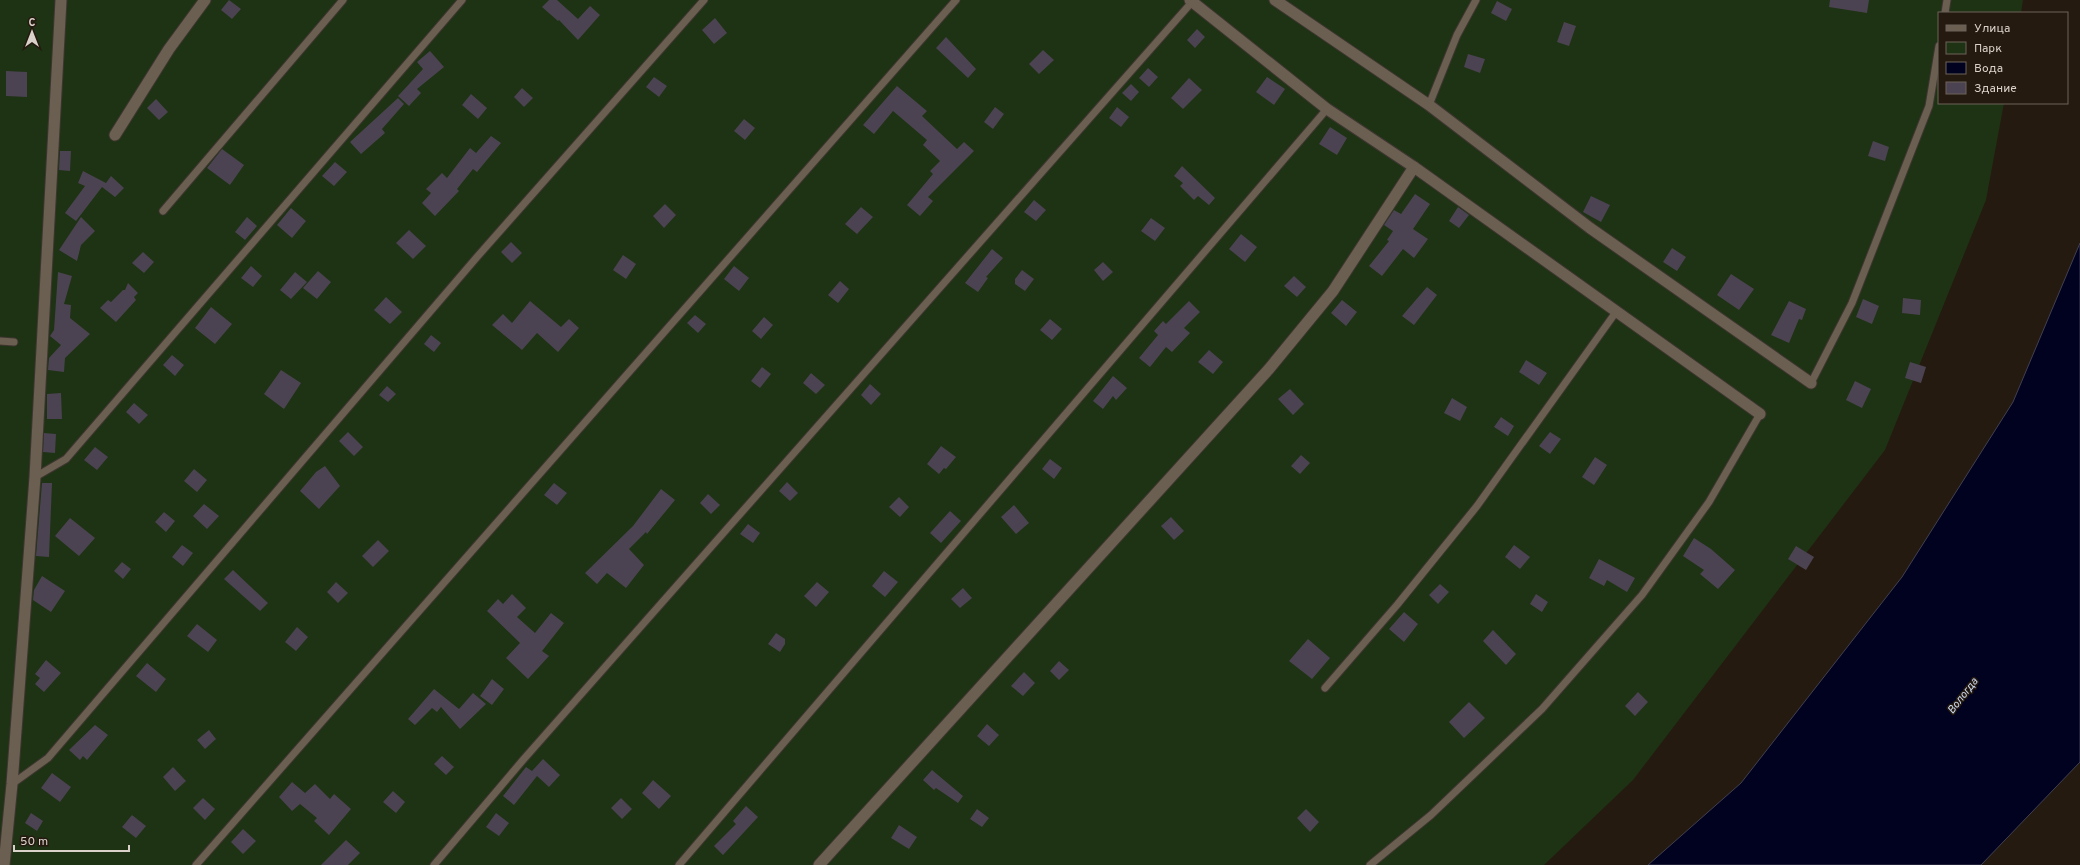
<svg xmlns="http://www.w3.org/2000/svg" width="2080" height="865" viewBox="0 0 2080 865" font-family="Overpass,sans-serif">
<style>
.green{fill:#1e3214}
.water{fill:#00021f;stroke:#414052}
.building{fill:#4b4351}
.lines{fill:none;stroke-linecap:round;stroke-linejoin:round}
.service-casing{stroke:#3e3630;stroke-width:9}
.minor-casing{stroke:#3e3630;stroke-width:13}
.service{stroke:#6b5f51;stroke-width:7}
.minor{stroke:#6b5f51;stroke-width:11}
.labels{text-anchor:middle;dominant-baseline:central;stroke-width:3;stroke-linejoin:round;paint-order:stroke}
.water-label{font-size:11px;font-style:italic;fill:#cedcf6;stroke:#251a0f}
</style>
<rect width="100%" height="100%" fill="#251a0f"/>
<path class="green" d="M0 0H2023L2021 13H1939V103H2004L1986 200 1885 450 1633 780 1544 865H0Z"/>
<path class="water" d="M2080 243V762L1981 865H1648L1741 783 1902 577 2013 402Z"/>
<g class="building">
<path d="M229 0 241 9 232 19 221 10Z"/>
<path d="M549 0H557L578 19 590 6 600 15 578 40 559 20 558 21 542 7Z"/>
<path d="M1830 0H1869L1867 13 1829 7Z"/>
<path d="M1497 1 1512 9 1506 21 1491 13Z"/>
<path d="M715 18 727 33 714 44 702 30Z"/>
<path d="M1564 22 1576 26 1569 46 1557 42Z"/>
<path d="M1197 29 1205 37 1195 48 1187 40Z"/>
<path d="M946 37 976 69 968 78 936 48Z"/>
<path d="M1043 50 1054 60 1039 74 1029 64Z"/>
<path d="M430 51 444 67 417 89 421 93 409 106 398 96 423 69 417 62Z"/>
<path d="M1468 54 1485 59 1480 73 1464 67Z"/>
<path d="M1148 68 1158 77 1149 87 1139 78Z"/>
<path d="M6 71 27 72V97L6 96Z"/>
<path d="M654 77 667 86 659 97 646 87Z"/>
<path d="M1267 77 1285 89 1274 105 1256 92Z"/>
<path d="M1189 78 1202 90 1183 109 1171 98Z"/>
<path d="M1131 84 1139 92 1131 101 1122 93Z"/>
<path d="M897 86 927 111 922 116 957 149 964 142 974 151 928 197 933 201 920 216 907 205 933 174 930 171 940 161 923 145 927 140 893 111 874 134 863 125Z"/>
<path d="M522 88 533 98 524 107 514 97Z"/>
<path d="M471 94 487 108 478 119 462 105Z"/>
<path d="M398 98 404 104 382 129 385 133 361 154 350 142Z"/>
<path d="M156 99 168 112 159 120 147 108Z"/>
<path d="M995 107 1004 114 993 129 984 122Z"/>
<path d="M1117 107 1129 117 1121 127 1109 118Z"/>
<path d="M744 119 755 128 745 140 734 131Z"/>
<path d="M1330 127 1347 138 1337 155 1319 144Z"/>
<path d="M491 136 501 143 477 172 473 169 457 189 459 191 435 216 422 203 431 193 426 189 442 173 447 178 470 148 476 153Z"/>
<path d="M1873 141 1889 147 1885 161 1868 156Z"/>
<path d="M222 149 244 165 230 185 207 168Z"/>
<path d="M60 151H71L70 171 59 170Z"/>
<path d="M335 162 347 172 334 186 322 176Z"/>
<path d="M1182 166 1215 198 1209 205 1198 196 1194 200 1180 186 1183 183 1174 176Z"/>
<path d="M83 171 106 183 111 176 124 188 115 197 102 187 76 221 65 213 85 186 78 183Z"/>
<path d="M1415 194 1430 204 1413 229 1428 239 1414 258 1403 249 1382 276 1369 266 1389 241 1387 240 1393 231 1384 225 1394 210 1401 214Z"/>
<path d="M1591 196 1610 205 1601 222 1583 212Z"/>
<path d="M1034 200 1046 210 1036 221 1024 212Z"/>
<path d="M665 204 676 215 664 228 653 216Z"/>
<path d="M861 207 873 217 857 234 845 224Z"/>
<path d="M1458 207 1469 215 1459 228 1449 221Z"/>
<path d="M291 208 306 221 292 238 277 225Z"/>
<path d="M81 217 95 231 81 245 77 261 59 250Z"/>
<path d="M247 217 257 226 245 240 235 232Z"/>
<path d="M1151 218 1165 228 1155 241 1141 231Z"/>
<path d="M409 230 426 246 413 259 396 243Z"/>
<path d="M1241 234 1257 247 1245 262 1229 249Z"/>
<path d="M511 242 522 253 512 263 501 252Z"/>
<path d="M1672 248 1686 257 1677 271 1663 262Z"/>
<path d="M992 249 1003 258 986 277 988 278 978 292 965 283Z"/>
<path d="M143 252 154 262 144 273 132 263Z"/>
<path d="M623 255 636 264 626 279 613 270Z"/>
<path d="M1103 262 1113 272 1103 281 1094 270Z"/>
<path d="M251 266 262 276 253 287 241 278Z"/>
<path d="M734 266 749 278 739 291 724 279Z"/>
<path d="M1022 270 1034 279 1025 291 1015 284V279Z"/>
<path d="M318 271 331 282 317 299 303 288Z"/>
<path d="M58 272 72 276 64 304 71 305 70 318 90 334 65 358 64 372 48 370 49 358 61 345 50 336 54 330Z"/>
<path d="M295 272 307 282 291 299 280 290Z"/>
<path d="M1731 274 1754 289 1739 310 1717 295Z"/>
<path d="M1294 276 1306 287 1297 297 1284 286Z"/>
<path d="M840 281 849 289 838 303 828 295Z"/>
<path d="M128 283 138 293 134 297 136 300 116 322 100 308 108 300 111 302 123 290H125Z"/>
<path d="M1427 287 1437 295 1414 325 1402 316Z"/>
<path d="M386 297 402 312 390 324 374 310Z"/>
<path d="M1903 298 1921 300 1920 315 1902 313Z"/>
<path d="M1863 299 1879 306 1872 324 1856 317Z"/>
<path d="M1342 300 1357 312 1346 326 1331 313Z"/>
<path d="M530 301 561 327 569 319 579 328 558 352 537 333 522 350 492 325 503 314 512 323Z"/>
<path d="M1189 301 1200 312 1184 328 1190 333 1172 352 1166 347 1150 367 1139 358 1158 335 1154 331 1163 321 1166 324Z"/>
<path d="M1789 301 1806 309 1802 320 1799 319 1789 343 1771 335Z"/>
<path d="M211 307 232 324 215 344 195 328Z"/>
<path d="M695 315 706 324 698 333 687 323Z"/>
<path d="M764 317 773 325 761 339 752 331Z"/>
<path d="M1050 319 1062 329 1052 340 1040 330Z"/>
<path d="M431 335 441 343 434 352 424 344Z"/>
<path d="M1209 350 1223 362 1213 374 1198 362Z"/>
<path d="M172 355 184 365 175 376 163 365Z"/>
<path d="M1526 360 1547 373 1539 385 1519 372Z"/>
<path d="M1910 362 1926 367 1921 383 1905 378Z"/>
<path d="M762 367 771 374 760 388 751 381Z"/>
<path d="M281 370 301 383 284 409 264 394Z"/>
<path d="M811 373 825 385 816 394 803 383Z"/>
<path d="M1113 376 1127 388 1116 400 1113 396 1103 409 1093 401Z"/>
<path d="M1855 381 1871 389 1862 408 1846 400Z"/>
<path d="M870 384 881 394 871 405 861 395Z"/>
<path d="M387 386 396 394 388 402 379 395Z"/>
<path d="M1290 389 1304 404 1293 415 1278 399Z"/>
<path d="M61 393 62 419H47V394Z"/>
<path d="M1452 398 1467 407 1460 421 1444 413Z"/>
<path d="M134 403 148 415 139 424 126 412Z"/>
<path d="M1501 417 1514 426 1508 436 1494 427Z"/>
<path d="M348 432 363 447 354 456 339 441Z"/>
<path d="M1550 432 1561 439 1550 454 1539 446Z"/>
<path d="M44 433 56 434 55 453 43 452Z"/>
<path d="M941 446 956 457 946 469 944 468 939 474 927 464Z"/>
<path d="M95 447 108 457 97 470 84 460Z"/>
<path d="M1301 455 1310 463 1300 474 1291 466Z"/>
<path d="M1595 457 1607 465 1594 485 1582 477Z"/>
<path d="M1050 459 1062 468 1054 479 1042 469Z"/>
<path d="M325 466 340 486 319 509 300 491 316 472Z"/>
<path d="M194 469 207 480 197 492 184 481Z"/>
<path d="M787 482 798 493 790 501 779 491Z"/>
<path d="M42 483H52L49 557 36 556Z"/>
<path d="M554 483 567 493 557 505 544 495Z"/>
<path d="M661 489 675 500 647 534 646 532 629 549 644 565 626 588 607 573 597 584 585 573 633 526Z"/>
<path d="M708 494 720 505 711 514 700 503Z"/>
<path d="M899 497 909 507 900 517 889 507Z"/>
<path d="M204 504 219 516 207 529 193 516Z"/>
<path d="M1014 505 1029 523 1016 534 1001 517Z"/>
<path d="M950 511 961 521 941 543 930 533Z"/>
<path d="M164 512 175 521 166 532 155 522Z"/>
<path d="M1171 517 1184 531 1174 540 1161 526Z"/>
<path d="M70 518 95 538 79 556 55 536Z"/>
<path d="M748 524 760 533 753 543 740 534Z"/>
<path d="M1694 538 1711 549 1735 570 1718 589 1700 574 1704 570 1683 556Z"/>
<path d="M378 540 389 551 373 567 362 556Z"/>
<path d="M182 545 193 553 183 566 172 557Z"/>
<path d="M1514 545 1530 557 1520 569 1505 557Z"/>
<path d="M1796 546 1814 557 1806 570 1788 559Z"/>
<path d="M1599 559 1635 578 1627 592 1607 580 1604 586 1589 578Z"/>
<path d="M122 562 131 569 123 579 114 571Z"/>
<path d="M233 570 268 603 260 611 224 579Z"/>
<path d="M884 571 898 582 885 597 872 586Z"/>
<path d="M42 576 65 591 51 612 33 600 34 590Z"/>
<path d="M336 582 348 593 338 603 327 592Z"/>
<path d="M817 582 829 592 816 607 804 596Z"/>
<path d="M1440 584 1449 592 1438 604 1429 595Z"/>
<path d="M963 588 972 598 960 608 951 599Z"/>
<path d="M512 594 526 608 517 617 535 633 551 613 564 623 542 651 549 656 528 679 506 658 520 643 487 611 498 599 503 604Z"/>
<path d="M1536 594 1548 602 1542 612 1530 604Z"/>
<path d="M1404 612 1418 624 1404 642 1389 629Z"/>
<path d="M197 624 217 640 208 652 187 636Z"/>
<path d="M297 627 308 637 296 651 285 642Z"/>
<path d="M1493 630 1516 654 1506 665 1483 641Z"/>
<path d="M776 633 785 639V644L780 652 768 644Z"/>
<path d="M1308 639 1330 658 1312 679 1289 661Z"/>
<path d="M46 660 61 673 44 692 35 684 40 678 35 674Z"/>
<path d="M1059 661 1069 670 1059 680 1050 671Z"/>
<path d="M147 663 166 679 156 692 136 676Z"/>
<path d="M1024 672 1035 683 1023 696 1011 686Z"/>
<path d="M492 679 504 689 492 705 480 696Z"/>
<path d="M434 689 459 709 473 693 486 704 460 729 441 707 437 712 432 708 415 725 408 719Z"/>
<path d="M1638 692 1648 702 1635 716 1625 706Z"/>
<path d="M1469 702 1485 718 1464 738 1449 722Z"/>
<path d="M987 724 999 735 989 746 977 736Z"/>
<path d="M95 725 108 735 87 760 83 756 80 760 69 750Z"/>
<path d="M209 730 216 739 205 749 197 740Z"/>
<path d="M442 756 454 767 446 775 434 764Z"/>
<path d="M543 759 560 775 549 787 537 776 514 805 503 796 526 767 532 771Z"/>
<path d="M173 767 186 781 175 791 163 777Z"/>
<path d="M932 770 963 796 958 803 936 788 934 790 923 780Z"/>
<path d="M52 773 71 787 60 802 41 788Z"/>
<path d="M653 780 671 796 659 809 642 793Z"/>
<path d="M292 782 305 793 315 784 330 799 334 794 351 809 329 835 314 821 317 818 300 804 292 811 279 797Z"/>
<path d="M393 791 405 802 396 813 383 802Z"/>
<path d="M203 798 215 809 205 820 193 808Z"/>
<path d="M621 798 632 809 622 819 611 808Z"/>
<path d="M746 806 758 817 723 855 714 846 736 824 733 821Z"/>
<path d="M977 809 989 818 982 827 970 819Z"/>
<path d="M1306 809 1319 822 1310 832 1297 818Z"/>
<path d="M31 813 43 821 37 831 25 823Z"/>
<path d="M496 813 509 823 499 836 486 827Z"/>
<path d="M132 815 146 826 136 838 122 827Z"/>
<path d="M899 825 917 837 909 849 891 838Z"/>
<path d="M243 829 256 841 243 854 231 842Z"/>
<path d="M346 840 360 853 348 865H321Z"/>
</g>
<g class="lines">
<g class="service-casing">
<g id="service">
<path d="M1945 13 1947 0"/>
<path d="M1429 105 1457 35 1476 0"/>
<path d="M163 211 343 0"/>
<path d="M0 341 14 342"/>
<path d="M1811 383 1852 303 1929 106 1939 46"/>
<path d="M35 477 66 459 462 0"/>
<path d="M1325 688 1397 605 1477 506 1616 312"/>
<path d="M12 784 48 758 477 257 704 0"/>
<path d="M196 865 956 0"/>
<path d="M434 865 523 760 1192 2"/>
<path d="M679 865 1327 109"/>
<path d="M1370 865 1431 815 1542 709 1642 595 1709 502 1760 414"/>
</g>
</g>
<g class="minor-casing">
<g id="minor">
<path d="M1190 0 1327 109 1414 167 1760 414"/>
<path d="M1275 0 1429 105 1590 228 1811 383"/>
<path d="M115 135 169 49 205 0"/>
<path d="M4 865 12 784 35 477 61 0"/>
<path d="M819 865 1269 369 1333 291 1414 167"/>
</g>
</g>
<use href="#service" class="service"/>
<use href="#minor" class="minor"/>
</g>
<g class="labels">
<g class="water-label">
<text transform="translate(1963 696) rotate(-52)">Вологда</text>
</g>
</g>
<rect x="1938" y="12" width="130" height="92" fill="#251a0f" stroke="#6d635a"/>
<rect x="1946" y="25" width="20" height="6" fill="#6b5f51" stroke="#6d635a"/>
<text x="1974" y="32" font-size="12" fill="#d9d1ca">Улица</text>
<rect x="1946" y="42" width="20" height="12" fill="#1e3214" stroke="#6d635a"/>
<text x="1974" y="52" font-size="12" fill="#d9d1ca">Парк</text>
<rect x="1946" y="62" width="20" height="12" fill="#00021f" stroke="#6d635a"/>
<text x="1974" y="72" font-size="12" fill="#d9d1ca">Вода</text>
<rect x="1946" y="82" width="20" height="12" fill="#4b4351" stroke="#6d635a"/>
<text x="1974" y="92" font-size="12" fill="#d9d1ca">Здание</text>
<g transform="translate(32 32)" stroke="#251a0f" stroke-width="3" paint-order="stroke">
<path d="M0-3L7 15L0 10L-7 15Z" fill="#d9d1ca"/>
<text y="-6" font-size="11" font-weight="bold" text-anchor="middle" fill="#d9d1ca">С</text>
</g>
<path d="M14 845v6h115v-6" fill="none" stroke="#d9d1ca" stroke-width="2"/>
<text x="20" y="845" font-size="12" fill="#d9d1ca" stroke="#251a0f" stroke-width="3" paint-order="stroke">50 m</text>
</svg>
